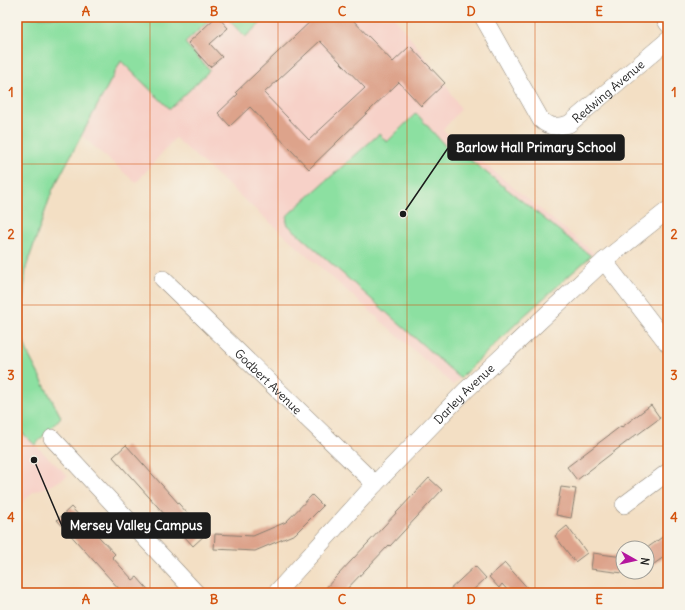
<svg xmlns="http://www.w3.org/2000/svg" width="685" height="610" viewBox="0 0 685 610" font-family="Delius,sans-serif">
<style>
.built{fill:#f7d1c8}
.green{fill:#8ce0a1;stroke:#547e5e}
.building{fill:#dda38b;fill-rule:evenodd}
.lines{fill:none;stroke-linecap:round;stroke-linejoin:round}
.minor-casing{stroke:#887e70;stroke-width:18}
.minor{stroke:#fff;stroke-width:17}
.grid{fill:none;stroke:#d4530e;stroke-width:1;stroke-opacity:0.55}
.labels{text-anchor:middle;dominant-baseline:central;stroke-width:3;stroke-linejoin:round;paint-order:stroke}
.street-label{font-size:12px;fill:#1c1c1c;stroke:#f7f3e8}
.leader{fill:none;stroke:#1c1c1c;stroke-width:1.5}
.callout-dot{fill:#1c1c1c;stroke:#f7f3e8;stroke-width:1.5}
.callout{fill:#1c1c1c;stroke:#1c1c1c;stroke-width:1.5}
.callout-label{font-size:13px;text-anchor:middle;font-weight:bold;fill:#fff}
.neatline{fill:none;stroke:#d4530e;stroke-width:1.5}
.grid-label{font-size:13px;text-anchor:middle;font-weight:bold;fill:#d4530e}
</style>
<rect width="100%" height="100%" fill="#f7f3e8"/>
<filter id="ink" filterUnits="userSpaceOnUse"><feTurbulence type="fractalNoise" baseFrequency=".025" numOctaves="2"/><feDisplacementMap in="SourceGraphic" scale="8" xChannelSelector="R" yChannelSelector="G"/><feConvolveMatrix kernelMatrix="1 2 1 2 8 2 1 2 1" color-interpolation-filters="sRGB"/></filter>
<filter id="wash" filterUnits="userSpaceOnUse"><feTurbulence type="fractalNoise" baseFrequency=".012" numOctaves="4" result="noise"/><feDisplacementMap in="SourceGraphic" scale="16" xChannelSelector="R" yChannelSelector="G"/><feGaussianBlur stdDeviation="0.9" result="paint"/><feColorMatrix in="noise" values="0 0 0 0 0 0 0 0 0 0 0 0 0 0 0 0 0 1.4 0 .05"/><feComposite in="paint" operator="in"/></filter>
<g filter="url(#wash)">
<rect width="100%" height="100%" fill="#f3dfc4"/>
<g class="built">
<path d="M146 17H394L445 83 461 109 443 130 594 253 525 315 453 385 175 138 136 183 82 136 103 93Z"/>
<path d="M17 428 68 476 54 484 33 492 17 508Z"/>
</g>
<g class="green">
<path d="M17 17H213L185 43 210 70 170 109 121 61 52 191 26 268 21 332 28 354 61 417 35 445 17 428Z"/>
<path d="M226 17H268L245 37Z"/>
<path d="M416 113 456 158H468L591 256 525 315 460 378 288 225C285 219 287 215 291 212L379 134 387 142Z"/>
</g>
<g id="blocks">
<g class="building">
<path d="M216 17H218L228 28 210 44 222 57 210 67 188 43Z"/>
<path d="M315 17H350L393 62 410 46 445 83 421 106 399 82 309 169 250 107 230 126 218 113 238 94 236 92ZM320 41 365 88 309 140 264 93Z"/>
<path d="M651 405 660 418 637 435V434L577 480 567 467 621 426 622 427Z"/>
<path d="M126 445 206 534 193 546 113 457Z"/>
<path d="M429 478 442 490 390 546 389 545 343 593H321Z"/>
<path d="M561 487 576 489 571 518 556 515Z"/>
<path d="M312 495 323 506 295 534 255 551 214 549 215 534 253 536 286 522Z"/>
<path d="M71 507 115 554 112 557 133 580 137 577 151 593H119L121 591 57 520Z"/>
<path d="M567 526 587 553 575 562 555 536Z"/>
<path d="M668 533V554L647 569V548Z"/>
<path d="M593 553 623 557V573L591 569Z"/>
<path d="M505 563 532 593H510L502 584 499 588 489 577Z"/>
<path d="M475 566 486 578 470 593H446Z"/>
</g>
</g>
</g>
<g filter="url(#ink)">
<use href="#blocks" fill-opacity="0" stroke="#887e70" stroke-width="1"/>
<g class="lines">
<g class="minor-casing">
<g id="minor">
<path id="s1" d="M483 17 541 120C550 128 558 127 569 124L668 40"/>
<path d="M664 17 668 24"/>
<path d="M604 261 668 344"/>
<path id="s2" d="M163 279 375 484"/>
<path d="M52 438 196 593"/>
<path d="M624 505 668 472"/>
<path id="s3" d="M276 593 375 484 466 390 604 261 668 210"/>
</g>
</g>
<use href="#minor" class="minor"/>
</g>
</g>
<path class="grid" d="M150 17V593M278 17V593M407 17V593M535 17V593M17 164H668M17 305H668M17 446H668"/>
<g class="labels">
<g class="street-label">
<text stroke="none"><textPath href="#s1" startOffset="199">Redwing Avenue</textPath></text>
<text stroke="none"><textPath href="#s2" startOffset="147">Godbert Avenue</textPath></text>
<text stroke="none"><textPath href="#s3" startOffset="274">Darley Avenue</textPath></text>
</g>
</g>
<path class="leader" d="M403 214L448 148M34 460L62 526"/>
<g class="callout-dot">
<circle cx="403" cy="214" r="4"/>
<circle cx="34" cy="460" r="4"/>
</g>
<g class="callout">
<rect x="448" y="135" width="176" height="25" rx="4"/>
<rect x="62" y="513" width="148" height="25" rx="4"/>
</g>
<g class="callout-label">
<text x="536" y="152">Barlow Hall Primary School</text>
<text x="136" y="530">Mersey Valley Campus</text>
</g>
<rect width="685" height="610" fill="none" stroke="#f7f3e8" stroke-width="44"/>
<g transform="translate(635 560) rotate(98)"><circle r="19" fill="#f7f3e8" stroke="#9f9d96"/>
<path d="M0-3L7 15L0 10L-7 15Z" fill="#b5179e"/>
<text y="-6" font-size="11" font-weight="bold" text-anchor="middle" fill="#1c1c1c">N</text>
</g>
<rect x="22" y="22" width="641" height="566" class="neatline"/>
<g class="grid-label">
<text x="86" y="16">A</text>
<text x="214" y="16">B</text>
<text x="342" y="16">C</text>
<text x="471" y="16">D</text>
<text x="599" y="16">E</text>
<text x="11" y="97">1</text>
<text x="674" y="97">1</text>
<text x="11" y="239">2</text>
<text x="674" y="239">2</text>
<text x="11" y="380">3</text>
<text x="674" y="380">3</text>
<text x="11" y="522">4</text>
<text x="674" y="522">4</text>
<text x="86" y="604">A</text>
<text x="214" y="604">B</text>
<text x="342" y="604">C</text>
<text x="471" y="604">D</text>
<text x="599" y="604">E</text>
</g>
</svg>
